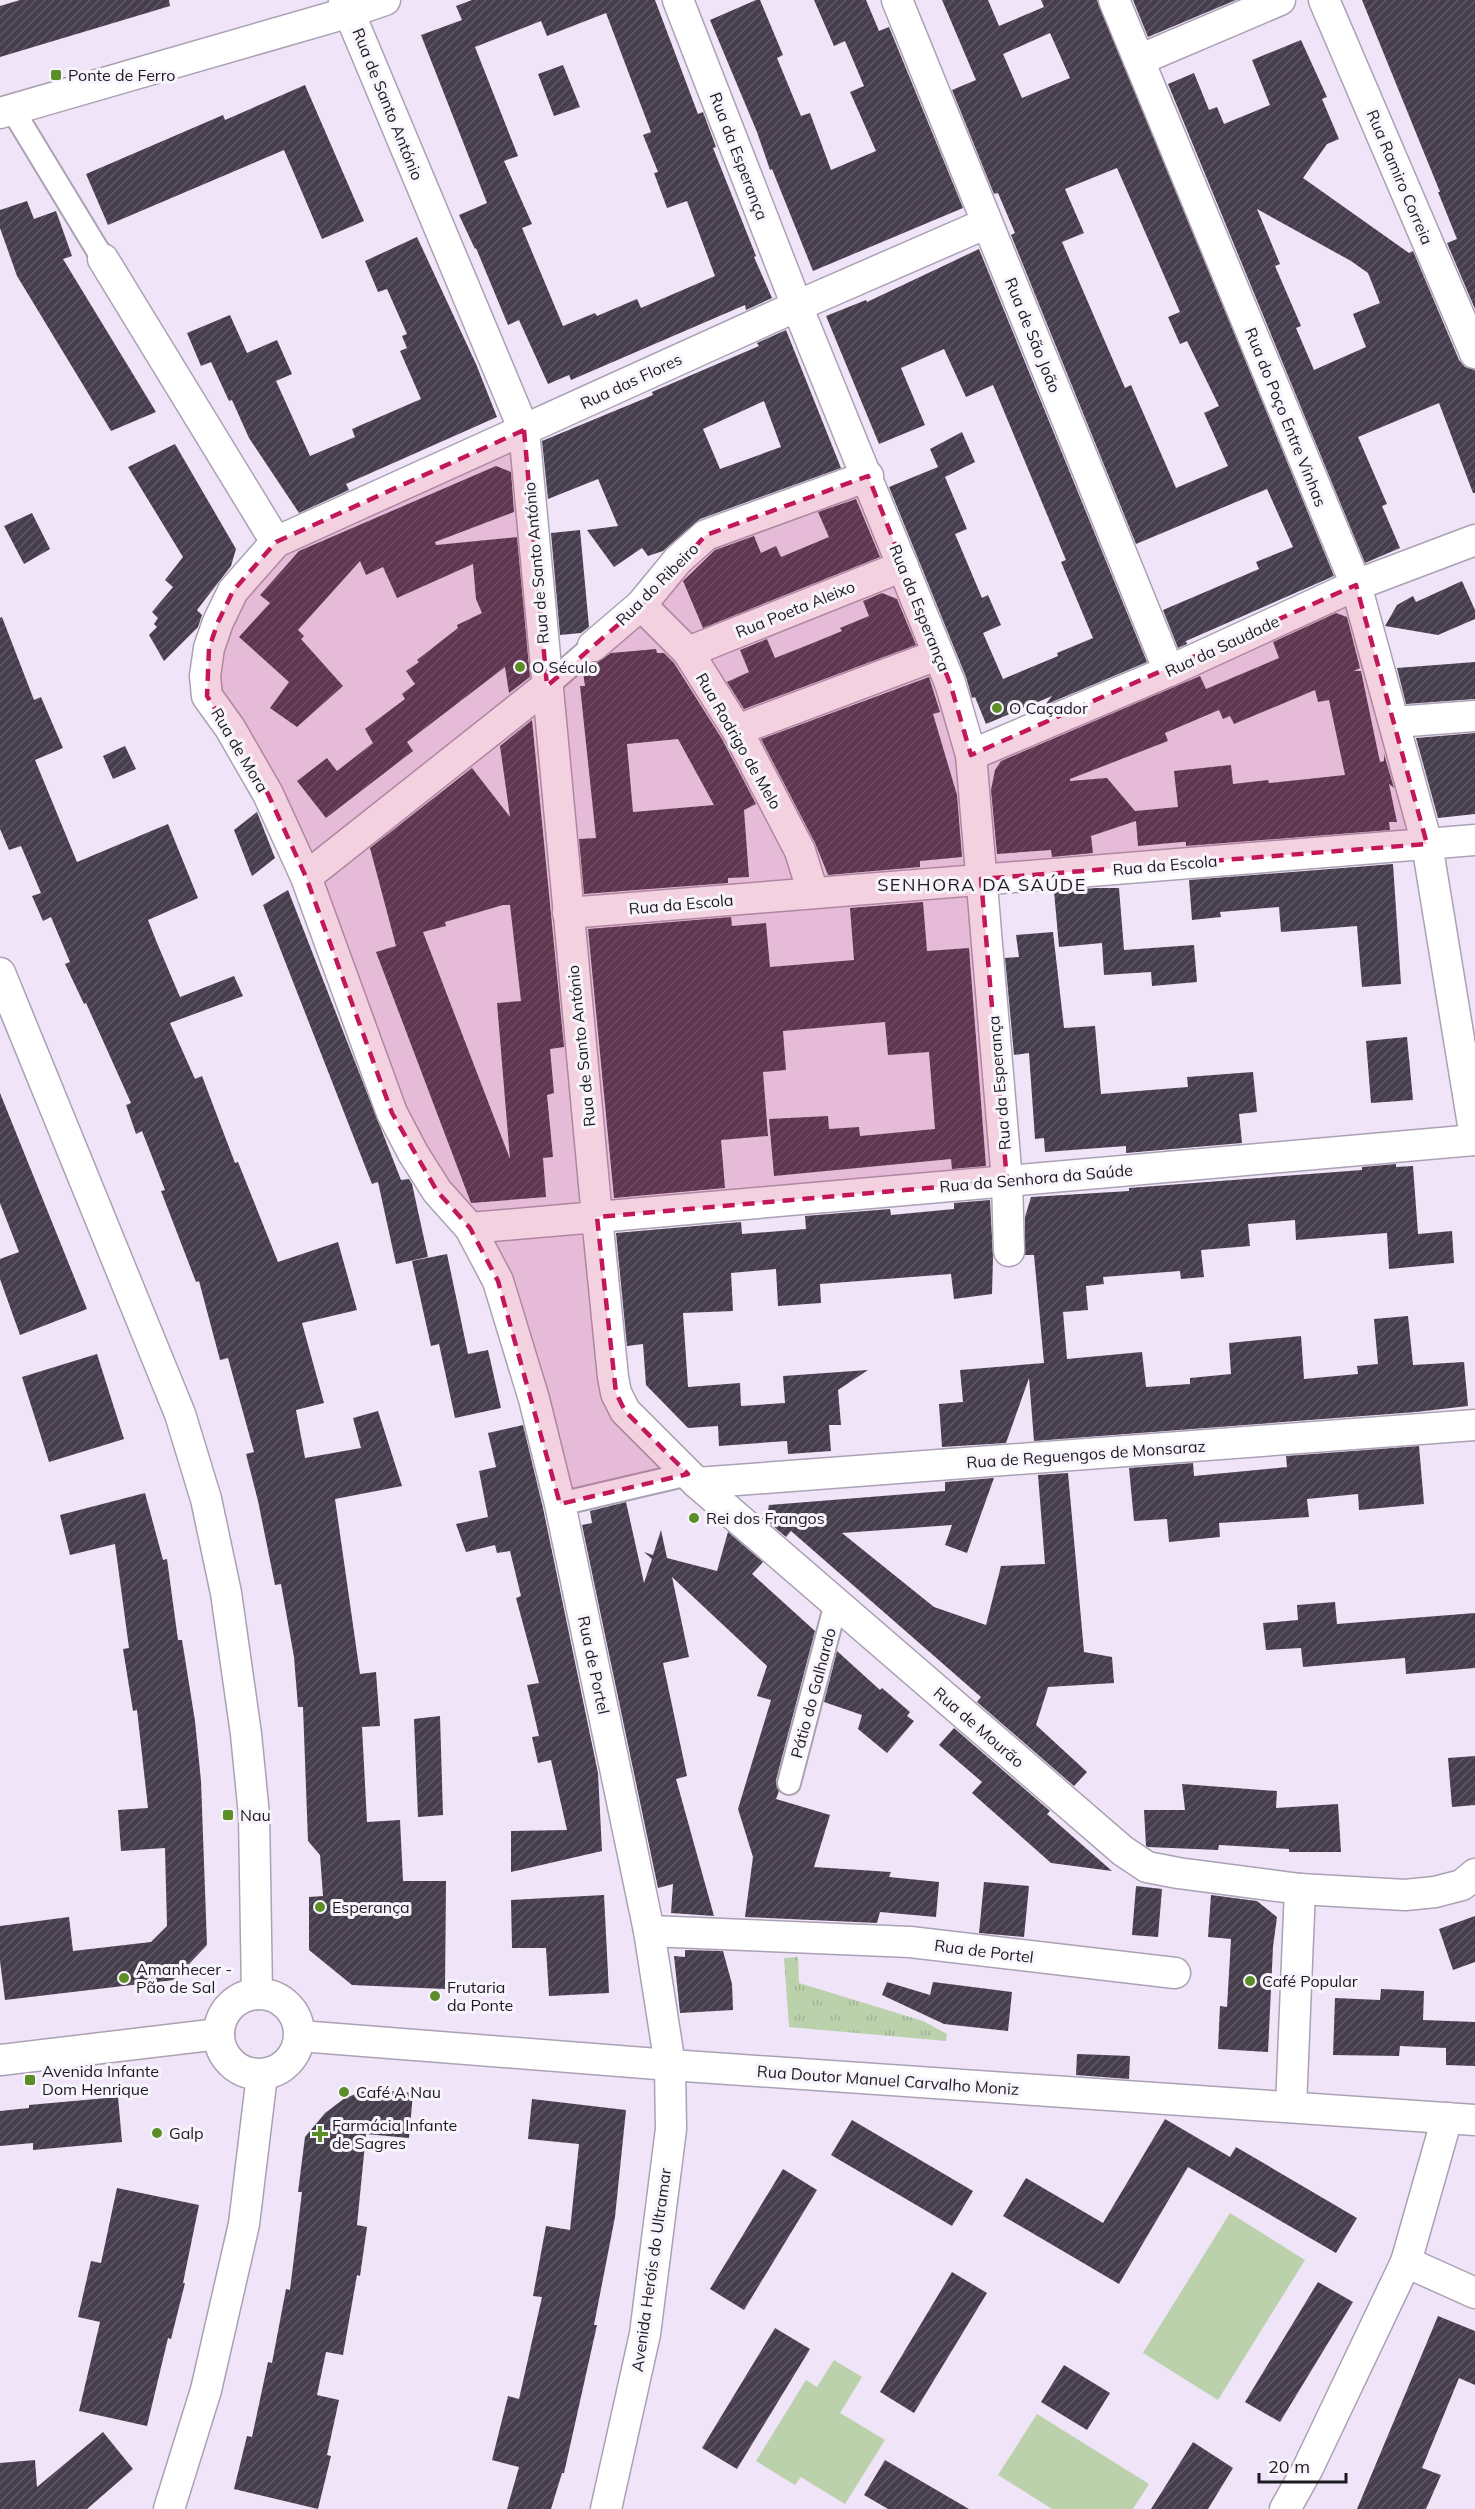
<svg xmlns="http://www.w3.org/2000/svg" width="1475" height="2509" viewBox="0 0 1475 2509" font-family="Mulish,sans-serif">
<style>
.grass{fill:url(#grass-tufts)}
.park{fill:#bbd1ac}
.building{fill:url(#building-hatch);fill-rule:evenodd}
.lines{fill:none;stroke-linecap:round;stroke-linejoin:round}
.pedestrian-casing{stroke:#aba1b4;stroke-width:26}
.minor-casing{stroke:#aba1b4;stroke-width:33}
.pedestrian{stroke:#fff;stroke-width:22}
.minor{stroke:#fff;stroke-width:30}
.marked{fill:#c2185b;fill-opacity:0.2;stroke:#c2185b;stroke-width:4.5;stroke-dasharray:12 8;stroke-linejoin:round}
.poi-dot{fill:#5b8e26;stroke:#f8f4fc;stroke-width:2}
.labels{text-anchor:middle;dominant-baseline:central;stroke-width:6;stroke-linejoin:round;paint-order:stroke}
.poi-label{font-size:16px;fill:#1e1a21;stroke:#f8f4fc;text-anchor:start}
.street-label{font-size:16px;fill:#1e1a21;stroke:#f8f4fc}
.neighbourhood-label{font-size:18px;letter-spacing:1.5px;fill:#1e1a21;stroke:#f8f4fc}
</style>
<defs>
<pattern id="grass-tufts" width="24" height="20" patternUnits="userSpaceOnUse" patternTransform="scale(1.5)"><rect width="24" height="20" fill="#bbd1ac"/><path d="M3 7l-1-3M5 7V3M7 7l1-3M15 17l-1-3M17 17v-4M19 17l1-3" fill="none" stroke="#a0b394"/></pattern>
<pattern id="building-hatch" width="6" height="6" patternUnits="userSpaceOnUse" patternTransform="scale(1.5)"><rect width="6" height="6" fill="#463e4d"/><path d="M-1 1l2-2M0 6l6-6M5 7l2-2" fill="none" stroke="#5e5763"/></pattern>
</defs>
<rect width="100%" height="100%" fill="#efe4f8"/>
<path class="grass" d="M798 1957 799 1983 923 2021 947 2034 946 2041 789 2027 784 1958Z"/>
<g class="park">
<path d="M1230 2213 1305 2260 1218 2400 1143 2353Z"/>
<path d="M834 2360 862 2377 840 2413 885 2440 845 2504 801 2477 795 2485 756 2461 806 2380 817 2387Z"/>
<path d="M1037 2414 1149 2484 1133 2509H1052L998 2475Z"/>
</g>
<g class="building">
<path d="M20 0H169L170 6 0 57V6Z"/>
<path d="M472 0H655L698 114 703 112 716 147 713 148 756 256 754 257 772 298 746 310 745 305 571 380 569 375 548 384 519 320 508 325 476 248 475 249 459 215 487 203 421 35 462 20 456 6ZM606 13 651 132 643 135 658 172 654 173 667 208 687 201 715 276 641 308 637 299 597 316 595 313 563 326 522 228 532 224 504 161 518 156 475 47 541 21 547 36Z"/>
<path d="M756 0H760L783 55 777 58 801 116 810 113 831 170 876 151 850 92 864 86 845 41 834 46 814 0H866L879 31 889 27 963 208 813 271 772 169 770 170 757 132 710 20Z"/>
<path d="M942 0H988L999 26 1044 7 1041 0H1097L1334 576 1186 641 1187 644 1178 648 1163 610 1259 569 1256 562 1293 547 1267 489 1136 544 1011 235 1015 233 998 193 994 194 952 90 976 80ZM1050 33 1070 78 1022 98 1003 54ZM1117 168 1180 312 1168 317 1180 344 1187 341 1219 406 1204 413 1228 466 1176 488 1131 385 1125 388 1062 242 1084 233 1065 189Z"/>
<path d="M1133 0H1236L1148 37Z"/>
<path d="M1362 0H1475V309L1447 243 1457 239 1438 192H1440Z"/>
<path d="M1301 40 1327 97 1322 99 1339 139 1327 144 1303 178 1409 253 1413 251 1459 360 1465 367 1475 370V493H1473L1439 403 1358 437 1387 504 1382 506 1400 548 1365 563 1168 84 1194 73 1209 110 1217 107 1224 124 1270 105 1252 60ZM1257 209 1351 261 1368 273 1380 303 1353 314 1366 347 1314 370 1296 328 1301 326 1275 266 1280 264Z"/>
<path d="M563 65 580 107 554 116 538 74Z"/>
<path d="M305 85 364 221 322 239 284 150 108 225 86 174 223 115 225 120Z"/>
<path d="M27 201 34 219 56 211 72 256 63 259 156 412 111 431 17 276 0 228V210Z"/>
<path d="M417 237 476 364 497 417 346 484 349 490 299 513 249 438 232 400 229 401 211 362 201 366 187 333 230 315 247 353 277 340 292 374 276 381 310 456 355 437 352 429 421 399 400 351 407 348 402 336 407 334 387 289 378 292 365 261Z"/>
<path d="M979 249 1147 662 1045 705 1052 696 986 724 975 697 972 698 966 677 889 487 938 467 930 449 962 432 975 462 945 477 967 529 955 534 982 598 988 595 1001 625 983 633 1003 679 1058 656 1057 653 1093 638 1061 562 1066 560 993 385 966 397 944 349 901 368 925 425 879 444 826 316 866 300 867 302Z"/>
<path d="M786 330 841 468 700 519 663 551 648 556 642 548 614 567 587 530 618 526 598 479 548 499 542 441 653 395 652 392 759 346 757 343ZM764 401 781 447 720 469 703 429Z"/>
<path d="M175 444 236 549 231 566 197 610 202 615 198 627 164 661 149 635 157 627 154 624 158 618 152 612 173 587 165 580 183 557 128 467Z"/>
<path d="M496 466 511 472 514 512 435 542 436 545 517 537 530 677 509 693 505 667 407 742 413 751 326 818 297 781 327 758 337 771 373 743 365 729 405 699 402 694 415 684 406 671 419 662 417 660 458 628 457 625 482 613 476 599 473 564 397 598 383 567 366 575 360 561 298 630 304 636 301 639 343 686 297 727 270 708 289 682 239 637 270 603 260 595 299 551Z"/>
<path d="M856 499 880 557 703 628 683 581 715 550 754 536 761 553 776 546 781 557 829 537 818 512Z"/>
<path d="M32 513 50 549 24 564 4 526Z"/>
<path d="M580 530 589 627 581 633 560 635 551 533Z"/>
<path d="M1462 581 1475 610V619L1438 635 1385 626 1397 605 1413 596 1416 602Z"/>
<path d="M882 593 897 599 916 645 744 709 727 682 749 672 740 650 767 639 775 658 808 645 842 631 840 628 869 616 863 601Z"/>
<path d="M1336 613 1347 617 1360 668 1354 671H1361L1380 762 1384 761V754L1394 788 1389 784 1397 822H1389L1390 830 1186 846V842H1182L1138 846 1136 821 1091 836 1093 853 1052 857 1051 850 997 854 991 790 995 770 1001 761 1200 676 1206 689 1279 658 1273 642ZM1315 690 1318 702 1329 700 1345 775 1269 783 1268 780 1233 784 1231 765 1174 771 1178 807 1135 811 1107 778 1070 781V779L1168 741 1165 733 1219 710 1223 719 1230 716 1234 724Z"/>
<path d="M2 617 34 700 41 697 63 748 35 760 77 862 168 824 198 898 148 920 157 943 180 997 234 976 243 996 170 1023 195 1079 202 1076 235 1163 238 1162 278 1262 338 1242 357 1310 302 1323 324 1403 296 1410 305 1458 361 1448 353 1418 378 1411 402 1486 335 1499 360 1674 376 1672 380 1726 362 1727 367 1822 400 1820 403 1881H446L445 1989 352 1985 309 1950V1897L323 1896 320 1855 308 1841 303 1707H298L294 1657 281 1584 275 1585 258 1501 246 1454 254 1452 228 1358 220 1360 199 1281 196 1282 161 1191 165 1190 142 1131 136 1134 126 1105 131 1103 86 1003 84 1004 65 964 70 962 51 917 43 921 32 896 41 893 21 846 9 850 0 829V618Z"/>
<path d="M656 649 657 653H664L674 663 722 739 756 804 744 810 749 877 728 878V883L584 894 579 839 596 838 580 686H585L583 672 611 653ZM678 739 714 805 633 812 627 744Z"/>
<path d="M1475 662V699L1406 704 1397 668Z"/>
<path d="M929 677 940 712 933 714 957 795 962 857 920 861V867L828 875 815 843 761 739Z"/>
<path d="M532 720 564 1047 550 1049 554 1093 547 1095 553 1157 543 1158 546 1197 471 1203 376 952 396 946 370 848 472 768 510 817 500 746ZM503 905H510L521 1001 497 1003 510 1159 423 932 446 926 445 922Z"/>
<path d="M1475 733V814L1438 818 1416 738Z"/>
<path d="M125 746 136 769 113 779 103 756Z"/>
<path d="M257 812 275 858 252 876 234 830Z"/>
<path d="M1393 864 1401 984 1362 987 1357 926 1281 932 1279 907 1220 912 1221 917 1192 920 1189 880Z"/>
<path d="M1096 888H1119L1124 950 1194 945 1197 982 1152 986 1151 972 1104 975 1102 943 1059 947 1054 891Z"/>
<path d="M288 890 401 1180 409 1179 412 1184 428 1257 396 1264 378 1182 372 1184 263 905Z"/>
<path d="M923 902 927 951 969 948 986 1166 952 1169 951 1159 774 1176 769 1119 828 1116 829 1129 859 1127 860 1136 935 1129 929 1052 888 1055 885 1022 783 1031 786 1070 763 1072 768 1136 721 1140 725 1188 614 1198 588 929 731 917 732 926 766 923 770 967 854 960 850 908Z"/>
<path d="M1053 932 1064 1028 1095 1026 1101 1094 1188 1087 1187 1077 1253 1072 1257 1112 1239 1114 1242 1143 1126 1153V1146L1045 1152 1044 1138 1035 1139 1029 1053 1014 1055 1005 958 1019 957 1016 935Z"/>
<path d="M1407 1037 1413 1100 1371 1103 1366 1041Z"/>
<path d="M0 1093 87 1309 20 1335 0 1279V1259L19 1252 0 1203Z"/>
<path d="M1396 1164V1167L1413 1166 1418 1234 1452 1231 1454 1263 1389 1269 1387 1233 1296 1240 1295 1220 1248 1224 1250 1246 1201 1250 1204 1277 1181 1279 1180 1271 1103 1277 1104 1284 1086 1286 1088 1310 1063 1312 1067 1359 1142 1352 1146 1387 1190 1384V1378L1231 1374 1229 1343 1301 1336 1304 1379 1358 1374 1357 1366 1378 1364 1374 1319 1408 1316 1413 1365 1464 1362 1468 1406 1416 1412 1034 1441 1029 1378 1006 1443 942 1447 939 1404 963 1402 960 1370 1044 1363 1034 1255H1025V1217L1031 1197 1129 1191V1188L1362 1170V1167Z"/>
<path d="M990 1200 993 1257 992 1294 954 1299 951 1274 820 1284 821 1303 778 1306 776 1269 731 1273 733 1311 683 1313 688 1387 740 1383 741 1406 785 1403 783 1376 868 1370 838 1390 841 1425H829L831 1451 788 1454 787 1441 719 1446 718 1426 688 1428 646 1385 643 1344 627 1346 616 1233 741 1222 742 1234 806 1229 805 1216 890 1209 891 1215 954 1209V1203Z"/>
<path d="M447 1254 468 1354 488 1350 501 1408 455 1418 439 1344 431 1346 412 1261Z"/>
<path d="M97 1354 124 1439 49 1462 22 1377Z"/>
<path d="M523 1425 543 1508 598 1773 602 1851 511 1872V1831L567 1830 551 1760 538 1763 532 1737 539 1736 527 1685 539 1683 516 1598 521 1596 510 1551 497 1553 495 1545 466 1552 456 1524 488 1517 479 1471 496 1467 488 1433Z"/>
<path d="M1419 1446 1424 1504 1359 1510 1358 1494 1307 1499 1309 1517 1219 1523 1220 1537 1169 1542 1167 1519 1134 1521 1129 1468 1193 1463 1194 1476 1287 1467 1286 1456Z"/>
<path d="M1068 1473 1084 1652 1112 1657 1114 1683 1048 1687 1036 1725 1087 1772 1074 1786 977 1702 981 1697 791 1531 786 1537 766 1520 769 1505 945 1491V1482L994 1478 967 1553 945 1545 952 1525 842 1533 934 1607 986 1625 1001 1566 1045 1564 1038 1475Z"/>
<path d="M145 1493 163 1560 167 1559 178 1640H182L195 1721 201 1781 207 1945 174 1980 5 2000 0 1961V1926L69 1917 73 1951 151 1942 167 1926 165 1848 121 1851 118 1810 148 1808 137 1710 133 1711 123 1649 129 1648 115 1544 70 1555 60 1515Z"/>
<path d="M626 1502 644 1583 652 1559 644 1552 653 1555 661 1530 667 1558 717 1571 728 1532 763 1562 752 1574 815 1631 776 1780 779 1791 776 1799 830 1815 814 1867 891 1872 889 1877 939 1882 936 1917 880 1912 877 1923 745 1917 753 1857 738 1809 771 1700 757 1696 767 1666 672 1577 689 1657 663 1663 687 1776 676 1779 714 1916 671 1913 673 1884 658 1888 582 1525 592 1523 590 1511Z"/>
<path d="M1335 1602 1337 1624 1475 1613V1668L1406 1674 1405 1658 1303 1667 1301 1648 1266 1650 1263 1623 1298 1620 1297 1605Z"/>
<path d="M837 1651 880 1690 882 1688 910 1712 907 1716 914 1721 887 1753 858 1729 862 1715 824 1702Z"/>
<path d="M440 1716 443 1815 418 1817 414 1719Z"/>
<path d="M954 1728 1050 1811 1047 1814 1112 1871 1051 1863 972 1793 982 1782 939 1745Z"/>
<path d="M1475 1756V1805L1452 1807 1448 1758Z"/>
<path d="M1182 1784 1277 1791 1276 1808 1338 1804 1341 1852H1289V1849L1219 1845 1218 1850 1148 1847 1146 1846 1144 1810H1185Z"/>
<path d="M984 1882 1029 1886 1024 1937 979 1933Z"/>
<path d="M1136 1886 1162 1889 1158 1937 1132 1935Z"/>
<path d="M604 1895 609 1993 549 1996 546 1948H512L511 1900Z"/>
<path d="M1211 1895 1257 1901 1277 1917 1273 1947 1268 2052 1218 2049 1220 2006 1227 2007 1231 1939 1208 1937Z"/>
<path d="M1475 1916V1962L1453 1970 1439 1929Z"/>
<path d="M685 1950 723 1951 732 1984 733 2010 680 2013 674 1956 685 1957Z"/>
<path d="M887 1982 930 1995 933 1982 1012 1992 1008 2031 944 2024 882 1995Z"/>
<path d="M1381 1989 1424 1991 1423 2020 1475 2022V2066L1446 2065V2048L1400 2046 1399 2056 1333 2055 1335 1998 1380 2000Z"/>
<path d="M1077 2054 1130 2056 1129 2079 1076 2075Z"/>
<path d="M369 2089 413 2093 409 2138 366 2134 357 2225 367 2227 360 2276 357 2275 343 2355 326 2352 317 2395 339 2400 327 2455 331 2456 318 2509 234 2489 247 2436 252 2437 268 2362 272 2363 286 2289 290 2290 302 2192H298L305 2137 325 2113 345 2098Z"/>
<path d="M118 2097 122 2142 33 2150V2143L0 2146V2111L29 2108V2105Z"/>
<path d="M532 2099 626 2110 615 2217 594 2325H597L564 2473H562L551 2509H507L519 2467 492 2460 508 2396 519 2399 542 2297 533 2296 546 2226 570 2230 579 2144 528 2139Z"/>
<path d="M1165 2119 1230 2157 1236 2147 1357 2218 1336 2253 1188 2167 1119 2284 1003 2216 1026 2178 1103 2223Z"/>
<path d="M852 2120 973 2191 952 2226 831 2155Z"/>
<path d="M783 2169 817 2190 744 2310 710 2289Z"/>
<path d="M117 2188 199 2205 183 2283H185L171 2339 168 2338 147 2426 79 2411 100 2322 78 2317 91 2261 101 2263Z"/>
<path d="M952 2272 987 2293 914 2413 880 2392Z"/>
<path d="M1318 2282 1353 2302 1280 2422 1245 2402Z"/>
<path d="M1438 2316 1475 2331V2385L1459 2378 1422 2468 1441 2475 1426 2509H1357Z"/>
<path d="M775 2328 810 2349 737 2469 702 2448Z"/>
<path d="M1064 2365 1110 2393 1087 2430 1041 2402Z"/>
<path d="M103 2432 133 2469 87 2509H0V2463L35 2460 37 2487Z"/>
<path d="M1193 2442 1233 2468 1208 2509H1151Z"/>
<path d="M885 2460 969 2509H888L864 2495Z"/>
</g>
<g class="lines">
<g class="pedestrian-casing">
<g id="pedestrian">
<path d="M12 109 103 259"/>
<path d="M547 686 593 646"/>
<path d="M560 1504 688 1474"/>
<path d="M789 1783 836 1603"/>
</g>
</g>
<g class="minor-casing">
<g id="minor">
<path d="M344 0 524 430 597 1217 1475 1140"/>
<path d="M678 0 797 306 950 683 971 755 1007 1181 1009 1251"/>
<path d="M897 0 1169 671"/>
<path d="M1114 0 1356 585 1427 844 1475 1137"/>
<path d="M1324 0 1475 353"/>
<path d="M1139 60 1280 0"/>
<path d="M0 113 350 12 385 0"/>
<path d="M103 259 276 542"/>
<path d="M641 605 688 652 737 730 800 851 813 893"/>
<path d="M593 646 641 605 678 560 706 535 868 476"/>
<path d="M688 652 903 566"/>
<path d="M1395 722 1475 716"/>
<path d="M737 730 937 655"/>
<path d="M971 755 1169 671 1356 585 1475 540"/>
<path d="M306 877 547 686"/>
<path d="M568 913 1475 840"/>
<path d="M0 973 180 1414 206 1499 226 1593 246 1734 254 1815 257 1994"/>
<path d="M470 1228 597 1217 613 1377 616 1393 625 1411 697 1483 1123 1851 1147 1867 1178 1873 1300 1889 1405 1895 1435 1892 1462 1885 1475 1874"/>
<path d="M697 1483 1475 1425"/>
<path d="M649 1931 910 1942 1175 1973"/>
<circle cx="259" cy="2034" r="40"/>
<path d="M300 2036 670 2065 1475 2120"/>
<path d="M0 2060 219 2034"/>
<path d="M1291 2107 1300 1889"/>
<path d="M1406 2262 1475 2293"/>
<path d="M169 2509 206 2390 244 2224 262 2075"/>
<path d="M606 2509 645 2334 671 2129 670 2065 649 1931 560 1504 534 1399 498 1281 470 1228 437 1191 413 1153 392 1113 306 877 268 794 230 728 207 696 205 676 209 648 218 622 233 591 276 542 797 306 987 223"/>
<path d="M1285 2509 1307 2470 1406 2262 1447 2118"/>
</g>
</g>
<use href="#pedestrian" class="pedestrian"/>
<use href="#minor" class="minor"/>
</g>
<path class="marked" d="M524 430 547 686 641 605 706 535 868 476 950 683 971 755 1356 585 1427 844 981 879 1007 1181 597 1217 616 1393 625 1411 688 1474 560 1504 498 1281 470 1228 437 1191 392 1113 306 877 268 794 207 696 209 648 218 622 233 591 276 542Z"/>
<g class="poi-dot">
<rect x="50" y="69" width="12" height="12" rx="3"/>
<circle cx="520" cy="667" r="6"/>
<circle cx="997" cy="708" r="6"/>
<circle cx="694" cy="1518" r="6"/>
<rect x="222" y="1809" width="12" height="12" rx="3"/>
<circle cx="320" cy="1907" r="6"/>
<circle cx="124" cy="1978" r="6"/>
<circle cx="1250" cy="1981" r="6"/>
<circle cx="435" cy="1996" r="6"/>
<rect x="24" y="2074" width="12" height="12" rx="3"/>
<circle cx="344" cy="2092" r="6"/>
<circle cx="157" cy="2133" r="6"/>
<path d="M317 2125h6v6h6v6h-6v6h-6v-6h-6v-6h6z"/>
</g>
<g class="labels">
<g class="poi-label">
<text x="68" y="75">Ponte de Ferro</text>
<text x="532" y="667">O Século</text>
<text x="1009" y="708">O Caçador</text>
<text x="706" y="1518">Rei dos Frangos</text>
<text x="240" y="1815">Nau</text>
<text x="332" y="1907">Esperança</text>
<text x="136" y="1969">Amanhecer -<tspan x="136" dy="18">Pão de Sal</tspan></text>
<text x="1262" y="1981">Café Popular</text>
<text x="447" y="1987">Frutaria<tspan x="447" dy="18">da Ponte</tspan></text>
<text x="42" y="2071">Avenida Infante<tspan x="42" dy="18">Dom Henrique</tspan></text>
<text x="356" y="2092">Café A Nau</text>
<text x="332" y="2125">Farmácia Infante<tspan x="332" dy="18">de Sagres</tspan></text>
<text x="169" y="2133">Galp</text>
</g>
<g class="street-label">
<text transform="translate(388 104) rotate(68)">Rua de Santo António</text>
<text transform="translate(739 156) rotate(69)">Rua da Esperança</text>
<text transform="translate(1400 177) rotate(67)">Rua Ramiro Correia</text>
<text transform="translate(1033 335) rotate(68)">Rua de São João</text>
<text transform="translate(631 381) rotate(-25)">Rua das Flores</text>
<text transform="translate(1286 417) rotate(68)">Rua do Poço Entre Vinhas</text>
<text transform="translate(536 563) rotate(-95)">Rua de Santo António</text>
<text transform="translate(657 584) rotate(-45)">Rua do Ribeiro</text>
<text transform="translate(920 608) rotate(68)">Rua da Esperança</text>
<text transform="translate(795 609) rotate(-22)">Rua Poeta Aleixo</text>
<text transform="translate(1222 646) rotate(-25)">Rua da Saudade</text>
<text transform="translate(739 741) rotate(60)">Rua Rodrigo de Melo</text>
<text transform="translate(240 750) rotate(59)">Rua de Mora</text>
<text transform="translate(1165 865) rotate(-5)">Rua da Escola</text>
<text transform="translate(681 904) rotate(-5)">Rua da Escola</text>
<text transform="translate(581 1046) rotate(-96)">Rua de Santo António</text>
<text transform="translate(999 1083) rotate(-95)">Rua da Esperança</text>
<text transform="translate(1036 1178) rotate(-5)">Rua da Senhora da Saúde</text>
<text transform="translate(1086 1454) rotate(-4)">Rua de Reguengos de Monsaraz</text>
<text transform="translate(594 1665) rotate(78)">Rua de Portel</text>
<text transform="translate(813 1693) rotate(-75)">Pátio do Galhardo</text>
<text transform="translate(979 1727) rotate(41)">Rua de Mourão</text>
<text transform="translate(984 1951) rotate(7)">Rua de Portel</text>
<text transform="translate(888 2080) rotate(4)">Rua Doutor Manuel Carvalho Moniz</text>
<text transform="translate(651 2270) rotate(-82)">Avenida Heróis do Ultramar</text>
</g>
<g class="neighbourhood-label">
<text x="982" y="884">SENHORA DA SAÚDE</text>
</g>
</g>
<path d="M1259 2473v9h87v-9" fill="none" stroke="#1e1a21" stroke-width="3"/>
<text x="1268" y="2473" font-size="18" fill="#1e1a21" stroke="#f8f4fc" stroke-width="4.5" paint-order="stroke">20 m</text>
</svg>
